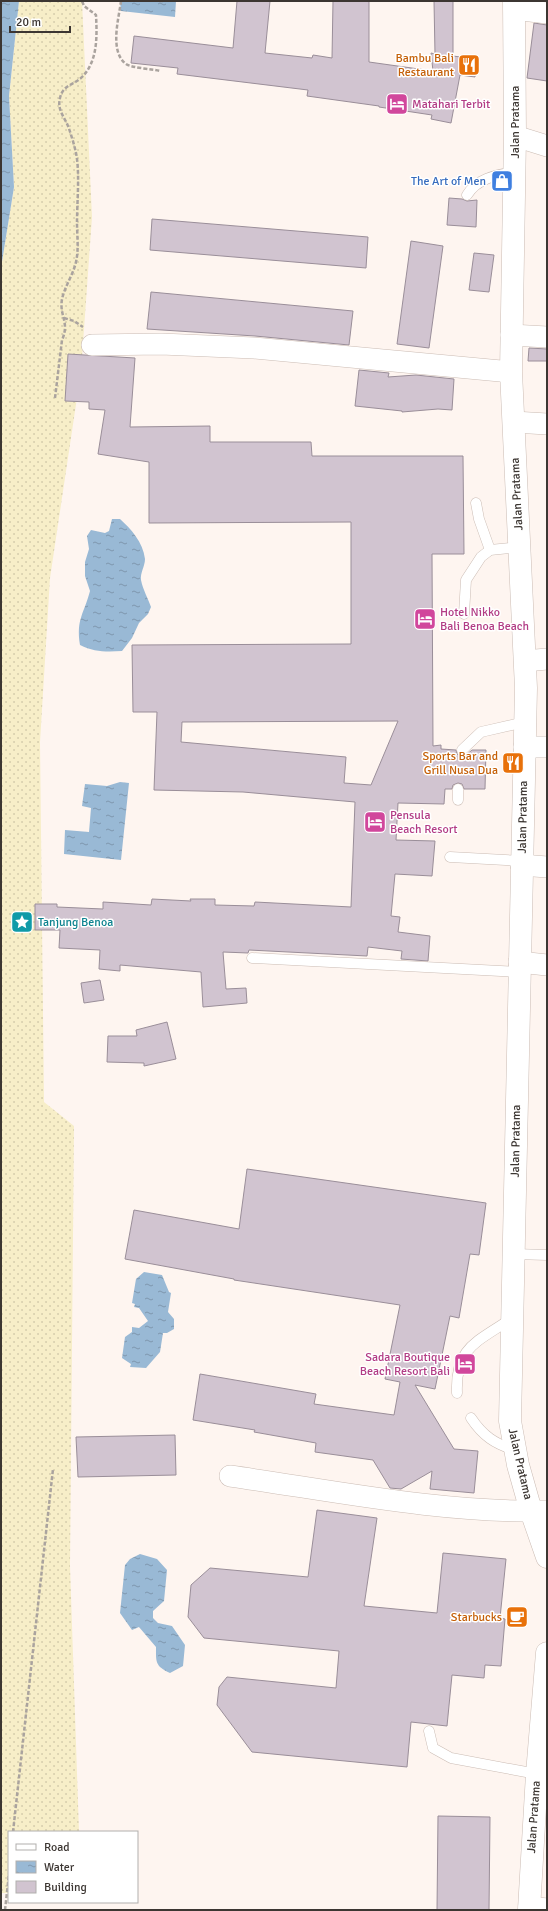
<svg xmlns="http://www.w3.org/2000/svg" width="548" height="1911" viewBox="0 0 548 1911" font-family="Signika,sans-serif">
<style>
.sand{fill:url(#sand-dots)}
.water{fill:url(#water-ripples)}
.building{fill:#d1c4d0;stroke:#9a8e99;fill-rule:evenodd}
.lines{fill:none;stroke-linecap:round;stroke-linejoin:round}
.lane-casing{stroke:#cbbcb4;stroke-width:11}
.street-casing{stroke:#cbbcb4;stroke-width:22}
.secondary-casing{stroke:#cbbcb4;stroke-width:23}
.path{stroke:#aaa39e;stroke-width:2.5;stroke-dasharray:4 2;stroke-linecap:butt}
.lane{stroke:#fff;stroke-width:10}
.street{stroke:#fff;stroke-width:21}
.secondary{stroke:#fff;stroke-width:22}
.labels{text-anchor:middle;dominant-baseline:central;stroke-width:3;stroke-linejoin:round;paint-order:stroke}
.food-label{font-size:12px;fill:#c56008;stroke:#fff;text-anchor:end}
.hotel-label{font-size:12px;fill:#b23c85;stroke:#fff;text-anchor:start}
.street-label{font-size:12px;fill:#3c3632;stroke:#fff}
.shop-label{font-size:12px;fill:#366cbe;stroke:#fff;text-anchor:end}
.culture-label{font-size:12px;fill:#0d838f;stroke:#fff;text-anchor:start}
</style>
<defs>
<pattern id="sand-dots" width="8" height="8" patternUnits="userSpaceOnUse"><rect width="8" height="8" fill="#f7eec8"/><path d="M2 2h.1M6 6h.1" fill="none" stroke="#d5cdac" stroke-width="1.8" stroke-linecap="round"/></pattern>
<pattern id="water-ripples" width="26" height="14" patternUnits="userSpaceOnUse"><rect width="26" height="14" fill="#99b9d5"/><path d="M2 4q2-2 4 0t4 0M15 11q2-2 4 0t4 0" fill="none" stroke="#7e97ad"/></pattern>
</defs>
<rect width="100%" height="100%" fill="#fef5f0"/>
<path class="sand" d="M19 1H82L92 217 81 371 50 578 40 742 44 1102 74 1126 70 1566 79 1832H9V1893H1V268L14 187 9 96Z"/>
<g class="water">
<path d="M1 1H19L9 96 14 187 1 268Z"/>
<path d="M120 1H176L175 17 121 11Z"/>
<path d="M112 519H120C131 529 143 542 145 559 145 566 140 573 141 580 143 590 148 598 151 607L148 614 139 623 132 638 122 651C106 652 94 652 80 645 76 619 84 614 90 591L85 576V562L89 549 87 536 91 530 105 533 109 531Z"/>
<path d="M120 782 129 783 121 860 64 854 65 830 89 832 91 808 82 806 85 784 107 786Z"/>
<path d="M144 1272 162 1275 169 1292 171 1293 168 1312 174 1319V1329L167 1333H163L160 1352 146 1368 130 1367 131 1364 122 1358 125 1337 132 1332V1327L139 1328 148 1321 139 1308 134 1307 135 1304 132 1303 136 1279Z"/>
<path d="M140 1554 157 1559 167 1570 164 1601 153 1611V1618L158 1623 172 1626 185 1645 183 1666 170 1673C155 1666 156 1662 156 1647L139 1627 132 1630 120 1613 125 1565 130 1559Z"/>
</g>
<g class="building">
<path d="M237 1H270L265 53 312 58 313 55 332 58 333 1H369V62L433 71 431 53 435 54 434 1H453V56L475 59V77L460 75 451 123 431 119 432 115 379 107V106L307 96 308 90 177 74 178 68 131 63 134 36 233 48Z"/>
<path d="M534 23 547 25V81L527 78Z"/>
<path d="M449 198 462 199 467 201 477 200 476 227 447 225Z"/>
<path d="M152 219 368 237 366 268 150 250Z"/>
<path d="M411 241 443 246 429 348 397 344Z"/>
<path d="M474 253 494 255 489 292 469 290Z"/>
<path d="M151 292 353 311 349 345 255 336 147 329Z"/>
<path d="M529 348 547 349V361H528Z"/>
<path d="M68 354 135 358 130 427 210 426V442H311L312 456H463L464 554H432L433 746 441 745V749L456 750 457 754 461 756 466 755 472 750H486L485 789H464L462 784 458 783 453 785 452 789H445L444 804 398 803 396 840 435 841 432 876 395 874 391 916 400 917 398 932 430 936 428 961 401 959 402 951 368 947 367 956 249 950 248 953 223 952 226 989 246 988 247 1003 203 1007 201 972 120 965V971L99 969 100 950 59 948 60 930H35V904H57V907L103 909V902L151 905 152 899 191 901 190 899H215V905L254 906 255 902 351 907 355 802 243 792 154 790 157 712H133L132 645 351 644V522L149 523V462L98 454 105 410 89 409V402L65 401ZM398 721 371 785 344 783 346 757 181 742 182 722Z"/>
<path d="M359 370 389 373 388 377 416 375 454 379 452 410 438 409 402 412V411L355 406Z"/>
<path d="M100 980 104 1000 84 1003 81 983Z"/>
<path d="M167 1022 176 1059 144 1066V1063L107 1062 108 1036H137L136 1030Z"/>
<path d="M247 1169 486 1203 479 1255 470 1254 459 1318 450 1316 435 1389 415 1385 454 1449 478 1451 474 1493 430 1489 432 1471 401 1489 390 1488 373 1460 315 1452 316 1443 254 1432 255 1430 193 1420 200 1374 316 1394 314 1404 394 1415 400 1382 385 1379 400 1305 234 1280V1279L125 1259 134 1210 239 1229Z"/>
<path d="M175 1435 176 1475 78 1477 76 1437Z"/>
<path d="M317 1510 377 1518 364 1606 437 1613 443 1553 506 1559 500 1618 505 1619 501 1666 485 1665 484 1678 452 1675 447 1726 411 1722 407 1767 252 1752 217 1705 219 1687 227 1677 336 1688 339 1651 204 1638 188 1617 191 1585 210 1568 308 1577Z"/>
<path d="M438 1816 490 1817 489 1910H437Z"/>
</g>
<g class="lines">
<g class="lane-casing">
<g id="lane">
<path d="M467 195C477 178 497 175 514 172"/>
<path d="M476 503 479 519 490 550"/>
<path d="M464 614 466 580 481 557 490 550 520 547"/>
<path d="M462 750 481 732 525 722"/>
<path d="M458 789V800"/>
<path d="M450 857 522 861"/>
<path d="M252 958 519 972"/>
<path d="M514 1254 547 1255"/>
<path d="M457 1393C455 1346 478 1342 512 1318"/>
<path d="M471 1418C483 1436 495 1444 515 1450"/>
<path d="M429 1731 433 1748 451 1758 537 1774"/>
</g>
</g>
<g class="street-casing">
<g id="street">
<path d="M514 9 547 13"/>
<path d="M515 136 547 146"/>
<path d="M511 335 547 337"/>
<path d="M92 345 161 344 254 348 511 372"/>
<path d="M514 422 547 424"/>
<path d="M525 661 547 659"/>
<path d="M524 747H547"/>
<path d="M521 865 547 867"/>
<path d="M519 962 547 965"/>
<path d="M230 1476C335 1491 441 1513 547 1511"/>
<path d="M529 1907 547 1909"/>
</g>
</g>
<g class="secondary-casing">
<g id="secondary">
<path d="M514 1 515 136 511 372 526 688 510 1421 518 1465 531 1511 547 1557"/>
<path d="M529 1910 537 1774 547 1653"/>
</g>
</g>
<g class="path">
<path d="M121 1C119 18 109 51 126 64 132 68 152 69 160 71"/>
<path d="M159 1H163"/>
<path d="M64 318 74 321 83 327"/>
<path d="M55 398 62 340C70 322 59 316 62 299 65 286 73 275 76 262 79 249 77 235 77 223 77 202 80 172 76 153 74 144 71 134 68 126 64 116 57 110 60 98 63 84 75 85 83 76 98 60 97 35 96 15L84 6 82 1"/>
<path d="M13 1832 53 1469"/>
<path d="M5 1910 9 1874"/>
</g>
<use href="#lane" class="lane"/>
<use href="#street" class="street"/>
<use href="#secondary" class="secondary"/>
</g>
<defs>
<g id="restaurant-square" transform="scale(1.15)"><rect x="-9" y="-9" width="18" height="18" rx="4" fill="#e8710a" stroke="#fff"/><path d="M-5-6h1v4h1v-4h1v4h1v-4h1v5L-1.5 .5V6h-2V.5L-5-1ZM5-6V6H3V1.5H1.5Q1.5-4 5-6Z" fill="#fff"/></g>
<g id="hotel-square" transform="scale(1.15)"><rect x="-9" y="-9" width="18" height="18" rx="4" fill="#d1479c" stroke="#fff"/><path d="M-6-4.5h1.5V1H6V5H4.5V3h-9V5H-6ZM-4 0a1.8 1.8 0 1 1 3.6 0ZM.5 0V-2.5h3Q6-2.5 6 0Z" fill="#fff"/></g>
<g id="shop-square" transform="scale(1.15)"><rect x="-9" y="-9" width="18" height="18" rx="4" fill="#3f7fe0" stroke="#fff"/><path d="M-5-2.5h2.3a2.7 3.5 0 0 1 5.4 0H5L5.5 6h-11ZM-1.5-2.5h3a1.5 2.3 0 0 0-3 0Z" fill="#fff"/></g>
<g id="sight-square" transform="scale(1.15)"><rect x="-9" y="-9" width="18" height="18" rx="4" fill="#0f9aa8" stroke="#fff"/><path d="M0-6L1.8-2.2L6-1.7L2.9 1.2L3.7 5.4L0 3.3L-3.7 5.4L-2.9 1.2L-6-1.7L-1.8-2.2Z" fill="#fff"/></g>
<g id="cafe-square" transform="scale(1.15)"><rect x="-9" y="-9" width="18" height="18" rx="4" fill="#e8710a" stroke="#fff"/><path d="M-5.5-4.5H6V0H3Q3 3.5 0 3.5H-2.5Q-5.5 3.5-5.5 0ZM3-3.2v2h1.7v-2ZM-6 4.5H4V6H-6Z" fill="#fff"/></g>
</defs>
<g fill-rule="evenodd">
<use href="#restaurant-square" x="469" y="65"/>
<use href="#hotel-square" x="397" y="104"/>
<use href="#shop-square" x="502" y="181"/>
<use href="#hotel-square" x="425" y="619"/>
<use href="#restaurant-square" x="513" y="763"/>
<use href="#hotel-square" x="375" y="822"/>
<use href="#sight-square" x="22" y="922"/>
<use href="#hotel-square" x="465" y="1364"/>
<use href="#cafe-square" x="517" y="1617"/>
</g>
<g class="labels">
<g class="food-label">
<text x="454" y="58">Bambu Bali<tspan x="454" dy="14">Restaurant</tspan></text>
<text x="498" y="756">Sports Bar and<tspan x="498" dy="14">Grill Nusa Dua</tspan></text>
<text x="502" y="1617">Starbucks</text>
</g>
<g class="hotel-label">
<text x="412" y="104">Matahari Terbit</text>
<text x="440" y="612">Hotel Nikko<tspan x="440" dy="14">Bali Benoa Beach</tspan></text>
<text x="390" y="815">Pensula<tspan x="390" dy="14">Beach Resort</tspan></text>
<text x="450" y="1357" text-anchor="end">Sadara Boutique<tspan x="450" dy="14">Beach Resort Bali</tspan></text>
</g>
<g class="street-label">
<text transform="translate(515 122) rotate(-90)">Jalan Pratama</text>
<text transform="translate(517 494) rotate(-93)">Jalan Pratama</text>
<text transform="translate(523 817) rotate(-89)">Jalan Pratama</text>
<text transform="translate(516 1141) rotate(-89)">Jalan Pratama</text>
<text transform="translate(520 1464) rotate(77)">Jalan Pratama</text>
<text transform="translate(534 1817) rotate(-86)">Jalan Pratama</text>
</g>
<g class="shop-label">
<text x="486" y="181">The Art of Men</text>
</g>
<g class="culture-label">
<text x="38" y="922">Tanjung Benoa</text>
</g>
</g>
<rect width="548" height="1911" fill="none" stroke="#3c3632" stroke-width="4"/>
<rect x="8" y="1831" width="130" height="72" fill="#ffffff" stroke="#b1afad"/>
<rect x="16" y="1844" width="20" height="6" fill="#ffffff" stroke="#b1afad"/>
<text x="44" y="1851" font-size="12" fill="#3c3632">Road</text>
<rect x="16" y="1861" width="20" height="12" fill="url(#water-ripples)" stroke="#b1afad"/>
<text x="44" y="1871" font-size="12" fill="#3c3632">Water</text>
<rect x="16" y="1881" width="20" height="12" fill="#d1c4d0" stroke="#b1afad"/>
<text x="44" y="1891" font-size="12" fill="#3c3632">Building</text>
<path d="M10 26v6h60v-6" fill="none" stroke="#3c3632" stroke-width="2"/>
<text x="16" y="26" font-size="12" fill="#3c3632" stroke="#ffffff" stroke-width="3" paint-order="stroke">20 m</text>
</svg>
